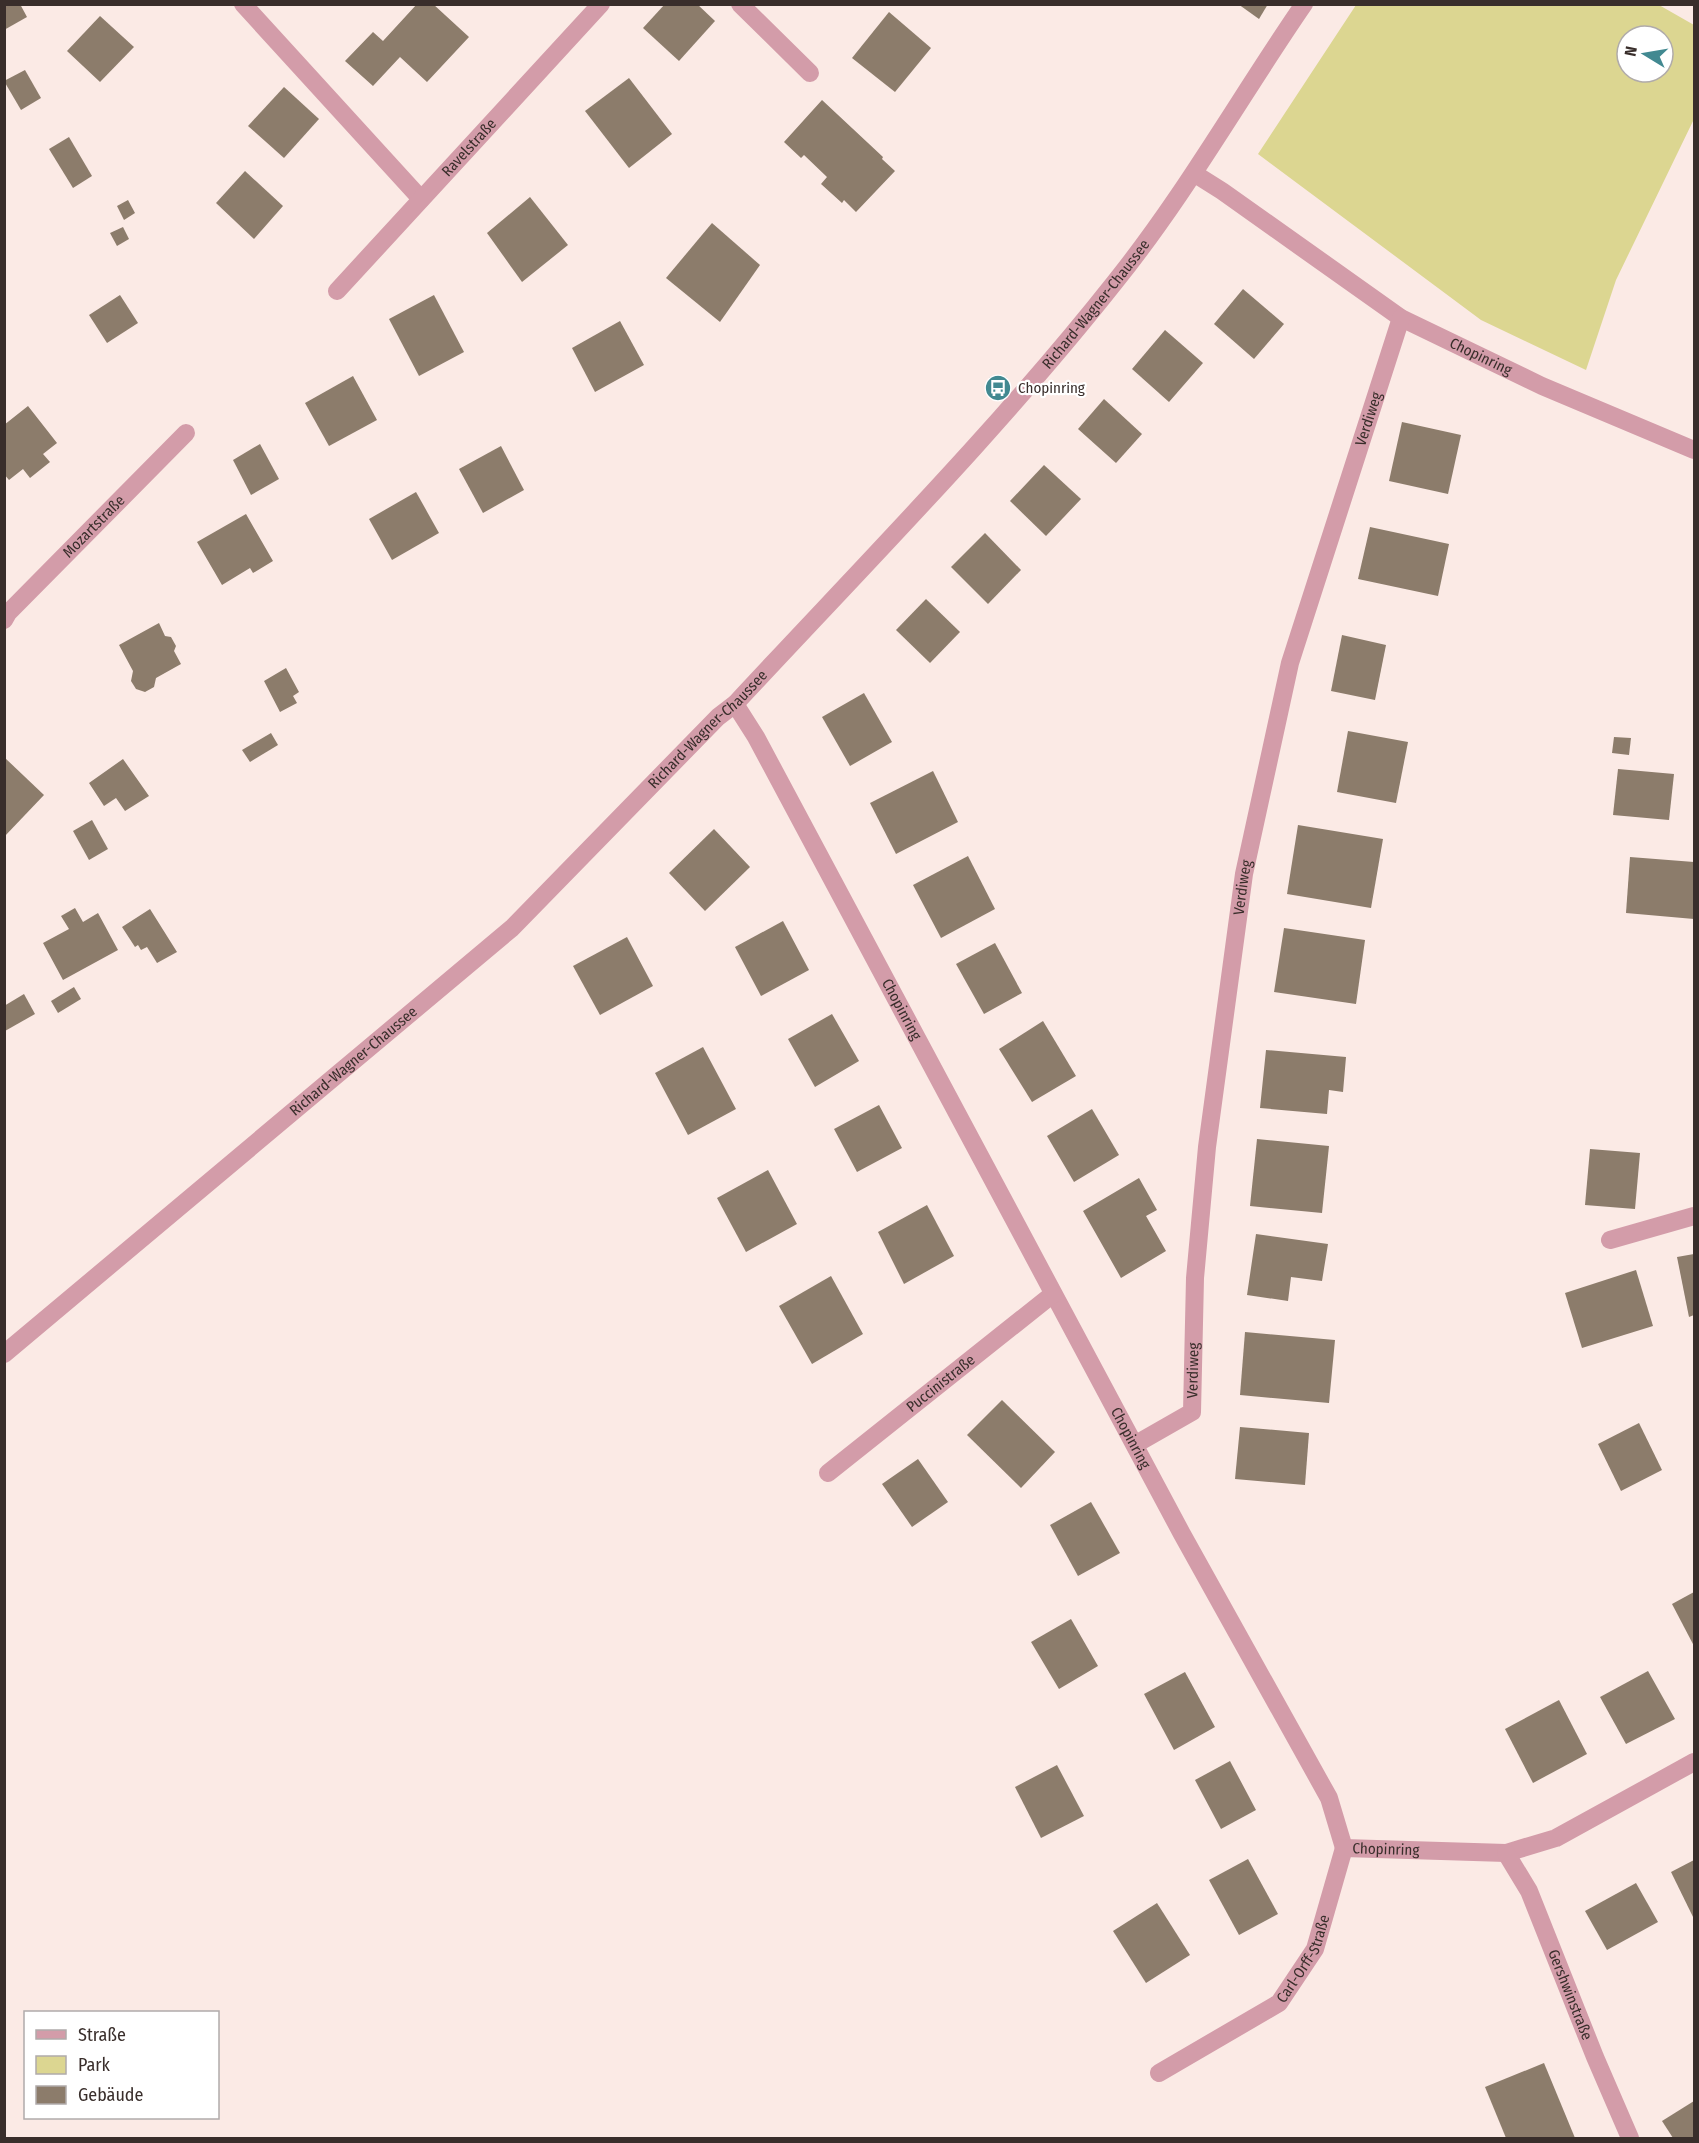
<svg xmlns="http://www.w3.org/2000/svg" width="1699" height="2143" viewBox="0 0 1699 2143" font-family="'Fira Sans Condensed',sans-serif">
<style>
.green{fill:#dcd691;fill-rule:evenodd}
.building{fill:#8c7c6b}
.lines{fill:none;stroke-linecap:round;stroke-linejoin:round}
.minor{stroke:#d39ca9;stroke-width:18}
.labels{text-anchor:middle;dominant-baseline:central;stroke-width:4.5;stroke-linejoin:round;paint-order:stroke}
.street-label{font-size:15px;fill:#392e2b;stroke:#fff}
.poi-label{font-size:15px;fill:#392e2b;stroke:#fff;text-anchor:start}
</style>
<rect width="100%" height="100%" fill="#fbeae5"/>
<path class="green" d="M1356 5H1659L1694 25V119L1616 280 1586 370 1481 320 1258 154ZM1627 36H1663V72H1627Z"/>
<g class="building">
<path d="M4 4H20L27 17 4 30Z"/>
<path d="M417 4H433L469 37 427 82 400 57 373 86 345 61 373 32 383 41Z"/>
<path d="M665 4H697L715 21 679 61 643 28Z"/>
<path d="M1238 4H1268L1259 19Z"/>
<path d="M889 12 931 48 895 92 852 58Z"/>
<path d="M100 16 134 47 100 82 67 51Z"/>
<path d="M25 70 41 98 21 110 4 81Z"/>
<path d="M629 78 672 134 629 168 585 111Z"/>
<path d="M284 87 319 119 284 158 248 126Z"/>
<path d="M822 100 883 157 882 159 895 171 856 212 844 200 842 203 821 184 827 177 804 155 801 158 784 142Z"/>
<path d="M69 137 92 176 73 188 49 149Z"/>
<path d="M245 171 283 206 254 239 216 203Z"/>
<path d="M530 197 568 245 522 282 487 233Z"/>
<path d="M128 200 135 213 124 220 117 206Z"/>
<path d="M712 223 760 265 720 322 666 278Z"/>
<path d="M123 227 129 239 117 246 110 233Z"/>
<path d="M1243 289 1284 324 1254 359 1214 324Z"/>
<path d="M120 295 138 323 107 343 89 315Z"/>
<path d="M434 295 464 352 419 376 389 319Z"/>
<path d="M620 321 644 365 595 392 572 348Z"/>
<path d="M1165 330 1203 363 1169 402 1132 369Z"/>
<path d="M353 376 377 420 329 446 305 403Z"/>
<path d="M1104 399 1142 434 1116 463 1078 429Z"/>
<path d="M28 406 57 443 43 454 50 462 30 478 23 469 9 480 4 474V425Z"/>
<path d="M1402 422 1461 435 1448 494 1389 481Z"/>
<path d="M260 444 279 479 251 495 233 460Z"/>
<path d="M501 446 524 490 483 513 459 469Z"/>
<path d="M1044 465 1081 499 1046 536 1010 501Z"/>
<path d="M416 492 439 533 392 560 369 519Z"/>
<path d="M246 514 273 561 253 573 250 568 222 585 197 542Z"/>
<path d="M1370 527 1449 544 1438 596 1358 579Z"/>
<path d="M985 533 1021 570 988 604 951 567Z"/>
<path d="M926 599 960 632 930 663 896 630Z"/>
<path d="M159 623 165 636 171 637 176 646 174 651 181 664 156 678 154 687 145 692 136 689 131 681 133 671 119 645Z"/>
<path d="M1342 635 1386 645 1375 700 1331 691Z"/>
<path d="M286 668 299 692 293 696 297 703 280 712 264 681Z"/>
<path d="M864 693 892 742 850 766 822 717Z"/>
<path d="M1348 731 1408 742 1396 803 1337 792Z"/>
<path d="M271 733 278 745 250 762 242 750Z"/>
<path d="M1614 737 1631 738 1629 755 1612 753Z"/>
<path d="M4 757 44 795 4 837Z"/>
<path d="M123 759 149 796 125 811 116 798 104 806 89 783Z"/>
<path d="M1618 769 1674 774 1669 820 1613 815Z"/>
<path d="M933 771 958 822 896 854 870 803Z"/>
<path d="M92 820 108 849 89 860 73 831Z"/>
<path d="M1298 825 1383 839 1371 908 1287 894Z"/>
<path d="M714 829 750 867 705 911 669 873Z"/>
<path d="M968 856 995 909 941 938 913 885Z"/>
<path d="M1630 857 1694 862V919L1626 913Z"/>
<path d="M75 908 83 922 98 913 118 950 63 980 43 943 69 929 61 916Z"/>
<path d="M150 909 177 952 157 963 147 947 141 950 138 945 135 947 122 927Z"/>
<path d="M783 921 809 970 761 996 735 947Z"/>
<path d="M1284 928 1365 940 1356 1004 1274 992Z"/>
<path d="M627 937 653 986 600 1015 573 966Z"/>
<path d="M995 943 1022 993 984 1014 956 964Z"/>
<path d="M74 987 81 999 58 1013 51 1001Z"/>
<path d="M24 994 35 1014 5 1031 4 1006Z"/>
<path d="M832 1014 859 1061 815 1087 788 1039Z"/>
<path d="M1043 1021 1076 1076 1032 1102 999 1049Z"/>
<path d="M703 1047 736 1109 688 1135 655 1073Z"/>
<path d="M1266 1050 1346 1057 1343 1092 1329 1090 1327 1114 1260 1108Z"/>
<path d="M879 1105 902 1148 857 1172 834 1129Z"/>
<path d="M1092 1109 1119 1155 1074 1182 1047 1136Z"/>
<path d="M1257 1139 1329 1146 1322 1213 1250 1206Z"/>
<path d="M1590 1149 1640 1153 1635 1209 1585 1205Z"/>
<path d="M768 1170 797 1224 746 1252 717 1198Z"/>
<path d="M1139 1178 1157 1210 1146 1216 1166 1251 1121 1278 1083 1211Z"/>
<path d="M927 1205 954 1256 904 1284 878 1232Z"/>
<path d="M1256 1234 1328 1244 1322 1281 1291 1277 1288 1301 1247 1295Z"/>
<path d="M1694 1254V1315L1689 1317 1677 1257Z"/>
<path d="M1636 1270 1653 1326 1582 1348 1565 1293Z"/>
<path d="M831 1276 863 1334 812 1364 779 1306Z"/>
<path d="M1245 1332 1335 1340 1329 1403 1240 1395Z"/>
<path d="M1002 1400 1055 1452 1021 1488 967 1435Z"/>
<path d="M1639 1423 1662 1470 1621 1491 1598 1444Z"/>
<path d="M1240 1427 1309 1433 1305 1485 1235 1479Z"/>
<path d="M918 1459 948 1502 912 1527 882 1484Z"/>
<path d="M1091 1502 1120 1553 1078 1576 1050 1525Z"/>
<path d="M1694 1592V1646L1672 1604Z"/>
<path d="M1071 1619 1098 1666 1059 1689 1031 1642Z"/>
<path d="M1648 1671 1675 1719 1626 1744 1600 1697Z"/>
<path d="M1185 1672 1215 1727 1174 1750 1144 1694Z"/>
<path d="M1559 1700 1587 1754 1533 1783 1505 1729Z"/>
<path d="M1230 1761 1256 1810 1221 1829 1195 1780Z"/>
<path d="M1057 1765 1084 1816 1041 1838 1015 1787Z"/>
<path d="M1248 1859 1278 1914 1239 1935 1209 1880Z"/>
<path d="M1694 1860V1919L1671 1872Z"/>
<path d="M1636 1883 1658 1922 1607 1950 1585 1911Z"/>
<path d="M1157 1903 1190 1955 1146 1983 1113 1931Z"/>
<path d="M1544 2063 1575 2138H1506L1485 2087Z"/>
<path d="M1694 2101V2138H1673L1662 2121Z"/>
</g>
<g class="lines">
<g class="minor">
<path d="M243 4 421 199"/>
<path d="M740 4 810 73"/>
<path id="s1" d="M1195 174 1222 191 1401 318 1542 386 1694 450"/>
<path id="s2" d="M337 291 601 4"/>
<path id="s3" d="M4 620 8 613 186 433"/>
<path id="s4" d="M735 704 756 737 1182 1534 1329 1798 1344 1848"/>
<path d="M1610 1240 1694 1216"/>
<path id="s5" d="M4 1354 512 928 718 717 735 704C863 566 998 430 1115 282 1185 195 1240 97 1304 4"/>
<path id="s6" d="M1136 1444 1192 1412 1195 1278 1207 1147 1244 874 1290 663 1401 318"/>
<path id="s7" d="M828 1473 1053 1294"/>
<path id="s8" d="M1344 1848 1506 1853 1556 1838 1694 1762"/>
<path id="s9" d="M1506 1853 1529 1891 1595 2057 1630 2138"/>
<path id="s10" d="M1159 2073 1279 2003 1315 1949 1344 1848"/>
</g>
</g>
<defs>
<g id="bus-disc" transform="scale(1.35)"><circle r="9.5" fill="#428991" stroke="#fff"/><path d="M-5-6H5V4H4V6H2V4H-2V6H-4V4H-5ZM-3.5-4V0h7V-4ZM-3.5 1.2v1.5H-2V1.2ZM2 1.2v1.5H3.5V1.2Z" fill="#fff"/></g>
</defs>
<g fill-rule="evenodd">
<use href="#bus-disc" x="998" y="388"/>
</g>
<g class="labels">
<g class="street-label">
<text stroke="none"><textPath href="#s2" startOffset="195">Ravelstraße</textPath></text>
<text stroke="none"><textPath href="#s5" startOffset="1518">Richard-Wagner-Chaussee</textPath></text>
<text stroke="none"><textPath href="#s1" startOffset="340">Chopinring</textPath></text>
<text stroke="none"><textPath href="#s6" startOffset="1078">Verdiweg</textPath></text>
<text stroke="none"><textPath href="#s3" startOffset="130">Mozartstraße</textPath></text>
<text stroke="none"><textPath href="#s5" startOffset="942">Richard-Wagner-Chaussee</textPath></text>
<text stroke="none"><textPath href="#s6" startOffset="592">Verdiweg</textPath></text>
<text stroke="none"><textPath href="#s4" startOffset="348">Chopinring</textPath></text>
<text stroke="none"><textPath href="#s5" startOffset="456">Richard-Wagner-Chaussee</textPath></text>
<text stroke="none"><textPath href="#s6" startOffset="106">Verdiweg</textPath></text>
<text stroke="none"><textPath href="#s7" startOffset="144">Puccinistraße</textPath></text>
<text stroke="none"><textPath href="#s4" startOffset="834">Chopinring</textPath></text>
<text stroke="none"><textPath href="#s8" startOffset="42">Chopinring</textPath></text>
<text stroke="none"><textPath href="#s10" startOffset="190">Carl-Orff-Straße</textPath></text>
<text stroke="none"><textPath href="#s9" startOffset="156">Gershwinstraße</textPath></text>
</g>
<g class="poi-label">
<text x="1018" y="388">Chopinring</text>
</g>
</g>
<rect width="1699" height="2143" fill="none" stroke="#392e2b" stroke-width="12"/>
<rect x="24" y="2011" width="195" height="108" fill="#ffffff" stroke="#b0abaa" stroke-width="1.5"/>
<rect x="36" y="2030" width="30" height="9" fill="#d39ca9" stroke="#b0abaa" stroke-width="1.5"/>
<text x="78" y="2041" font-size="18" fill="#392e2b">Straße</text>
<rect x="36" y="2056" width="30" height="18" fill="#dcd691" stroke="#b0abaa" stroke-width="1.5"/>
<text x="78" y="2071" font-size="18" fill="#392e2b">Park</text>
<rect x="36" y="2086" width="30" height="18" fill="#8c7c6b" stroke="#b0abaa" stroke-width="1.5"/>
<text x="78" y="2101" font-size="18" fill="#392e2b">Gebäude</text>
<g transform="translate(1645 54) rotate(281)"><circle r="28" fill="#ffffff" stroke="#b0abaa" stroke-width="1.5"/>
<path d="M0-4.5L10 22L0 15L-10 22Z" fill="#428991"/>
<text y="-9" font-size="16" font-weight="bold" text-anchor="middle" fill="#392e2b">N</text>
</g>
</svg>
